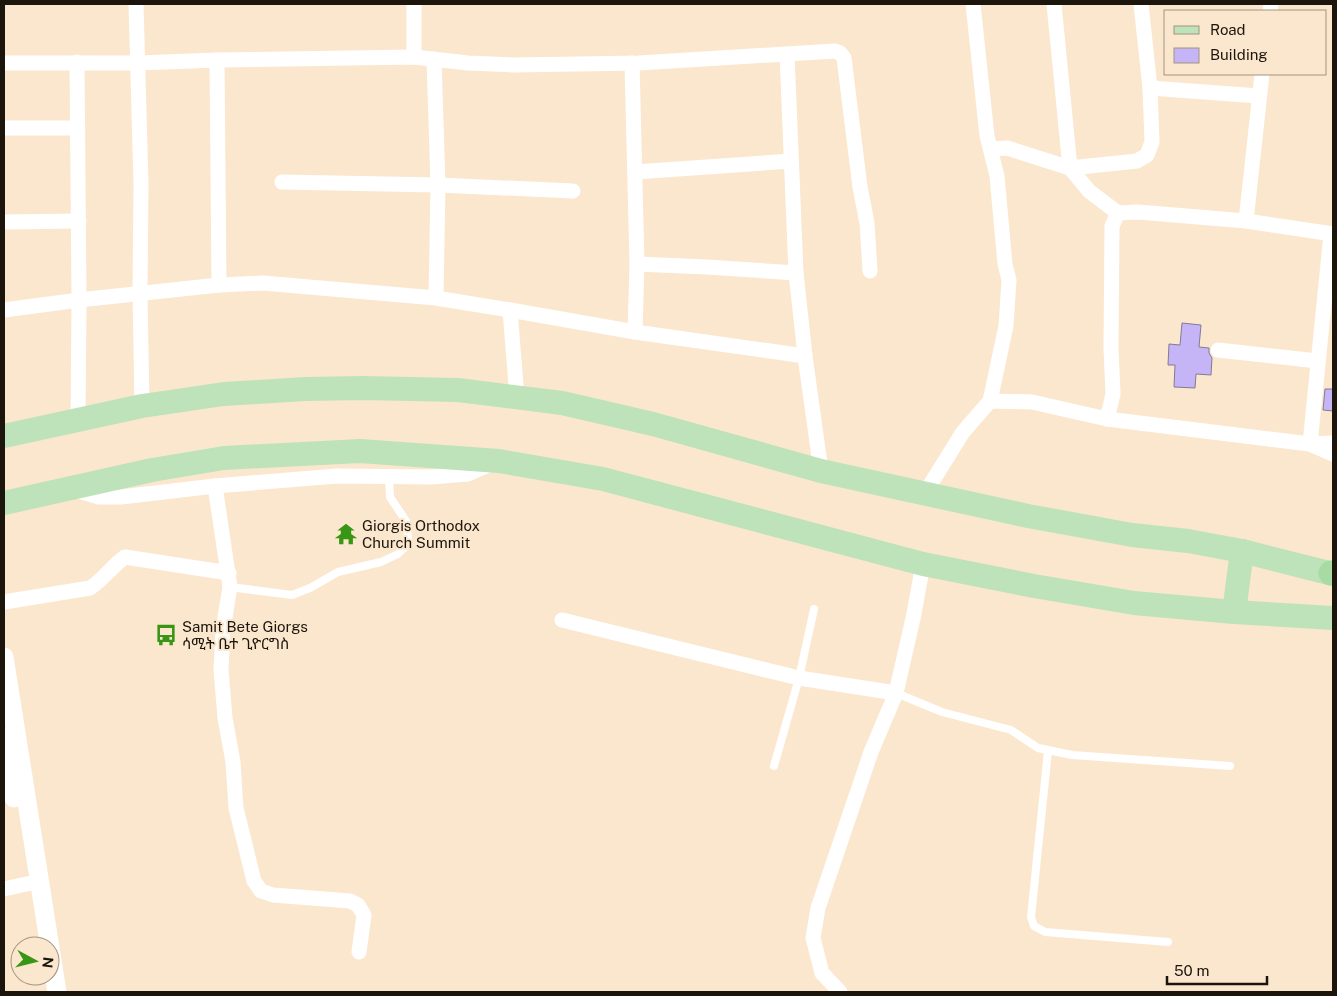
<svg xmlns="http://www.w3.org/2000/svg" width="1337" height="996" viewBox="0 0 1337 996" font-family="'Public Sans','Noto Sans Ethiopic',sans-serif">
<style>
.building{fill:#c5b4f6;stroke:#817b95}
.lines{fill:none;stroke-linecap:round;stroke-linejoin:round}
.service{stroke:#fff;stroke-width:8}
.minor{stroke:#fff;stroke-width:15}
.tertiary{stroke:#fff;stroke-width:19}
.primary{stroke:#bee3bb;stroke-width:24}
.trunk{stroke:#a8daa4;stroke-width:25}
.labels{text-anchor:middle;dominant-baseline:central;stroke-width:4;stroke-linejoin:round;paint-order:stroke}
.poi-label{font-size:15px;fill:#1c150c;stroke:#fbe7ce;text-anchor:start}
</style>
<rect width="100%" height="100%" fill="#fbe7ce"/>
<g class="building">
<path d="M1182 323 1201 325 1199 347 1209 348V353L1212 358 1211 375 1196 374 1195 388 1174 387 1175 365H1168L1169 344 1180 345Z"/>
<path d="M1325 389H1333V411L1323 410Z"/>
</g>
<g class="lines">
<g class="service">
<path d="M230 587 292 595 310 588 338 572 381 562 398 554 404 548 408 539 406 521 390 497 389 477"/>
<path d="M896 693 942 712 1011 730 1038 748 1072 755 1230 766"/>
<path d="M1048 751 1031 917 1034 926 1045 932 1168 942"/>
<path d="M774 766 799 678 814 609"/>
</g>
<g class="minor">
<path d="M136 4 141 184 140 294 142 406"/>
<path d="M414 4V57"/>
<path d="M973 4 987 136 997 176 1005 264 1009 280 1006 326 990 401"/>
<path d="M1054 4 1070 168 1089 191 1118 213"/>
<path d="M1270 11 1271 4"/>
<path d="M787 54 796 273 805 356 821 471"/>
<path d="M434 59 438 185 436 298 510 310"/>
<path d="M217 60 219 285"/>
<path d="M77 62 79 300 219 285 263 283 436 298"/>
<path d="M4 63H138L217 60 414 57 468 63 514 65 639 63 835 51 840 53 844 58 860 187 867 223 870 271"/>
<path d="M1262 74 1246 221 1333 234"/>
<path d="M1150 88 1259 96"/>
<path d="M4 128H78"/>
<path d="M991 149 1007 148 1070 168 1137 161 1147 155 1152 142 1150 88 1141 4"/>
<path d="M635 172 791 161"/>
<path d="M282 182 438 185 573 191"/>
<path d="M1246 221 1138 212 1118 213 1112 226 1111 349 1113 394 1107 419 1310 444 1333 443"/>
<path d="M4 222 79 221"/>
<path d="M1331 234 1310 444 1333 454"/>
<path d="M637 264 707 267 796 273"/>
<path d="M4 310 79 300 78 420"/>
<path d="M635 332 805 356"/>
<path d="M1218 350 1318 361"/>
<path d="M517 398 510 310 635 332 637 264 632 63"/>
<path d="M215 486 230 587 223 629 221 670 225 718 233 762 236 808 254 881 261 891 273 895 350 901 358 905 364 915 359 952"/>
<path d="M75 490 99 497H121L215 486 337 476 431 477 468 474 493 463"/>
<path d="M925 493 963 432 990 401 1032 402 1107 419"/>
<path d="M4 602 90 588C104 579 112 566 125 557L229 573"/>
<path d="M562 620 799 678 896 693"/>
<path d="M4 889 40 881"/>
<path d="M840 992 822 973 813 938 818 908 871 752 896 693 914 614 923 564"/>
</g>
<g class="tertiary">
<path d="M4 657 57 992"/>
<path d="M4 737 14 798"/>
</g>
<g class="primary">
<path d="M4 436 142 406 224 394 305 389 362 388 458 390 562 403 653 424 821 471 1028 516 1132 535 1188 541 1242 551 1333 574"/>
<path d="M4 503 152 470 224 458 360 451 499 461 603 479 923 564 1034 586 1134 603 1234 612 1333 618"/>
<path d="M1234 612 1242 551"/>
</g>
<path class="trunk" d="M1331 573H1333"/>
</g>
<defs>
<g id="temple-bare" transform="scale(1.725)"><path d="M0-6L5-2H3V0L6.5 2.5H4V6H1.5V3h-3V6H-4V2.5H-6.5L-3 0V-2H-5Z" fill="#389614" stroke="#fbe7ce" stroke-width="2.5" paint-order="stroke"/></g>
<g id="bus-bare" transform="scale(1.725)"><path d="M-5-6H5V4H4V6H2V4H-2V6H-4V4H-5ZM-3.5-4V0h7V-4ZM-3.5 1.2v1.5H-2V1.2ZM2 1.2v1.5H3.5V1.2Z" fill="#389614" stroke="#fbe7ce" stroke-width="2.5" paint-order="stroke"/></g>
</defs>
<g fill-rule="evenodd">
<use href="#temple-bare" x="346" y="534"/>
<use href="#bus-bare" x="166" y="635"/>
</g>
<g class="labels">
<g class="poi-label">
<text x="362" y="525">Giorgis Orthodox<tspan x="362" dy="17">Church Summit</tspan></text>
<text x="182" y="626">Samit Bete Giorgs<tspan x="182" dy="17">ሳሚት ቤተ ጊዮርግስ</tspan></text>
</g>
</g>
<rect width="1337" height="996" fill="none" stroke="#1c150c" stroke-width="10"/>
<rect x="1164" y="10" width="162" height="65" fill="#fbe7ce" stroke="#a29380"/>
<rect x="1174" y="26" width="25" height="8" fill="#bee3bb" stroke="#a29380"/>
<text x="1210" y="35" font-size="15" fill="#1c150c">Road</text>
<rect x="1174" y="48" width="25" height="15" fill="#c5b4f6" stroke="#a29380"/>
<text x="1210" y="60" font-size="15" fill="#1c150c">Building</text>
<g transform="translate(35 961) rotate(97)"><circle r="24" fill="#fbe7ce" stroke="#a29380"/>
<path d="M0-4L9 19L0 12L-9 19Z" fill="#389614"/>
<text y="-8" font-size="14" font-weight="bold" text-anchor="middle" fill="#1c150c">N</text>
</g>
<path d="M1167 976v8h100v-8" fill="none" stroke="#1c150c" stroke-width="2.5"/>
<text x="1174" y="976" font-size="15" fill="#1c150c" stroke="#fbe7ce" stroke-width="4" paint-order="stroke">50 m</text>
</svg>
